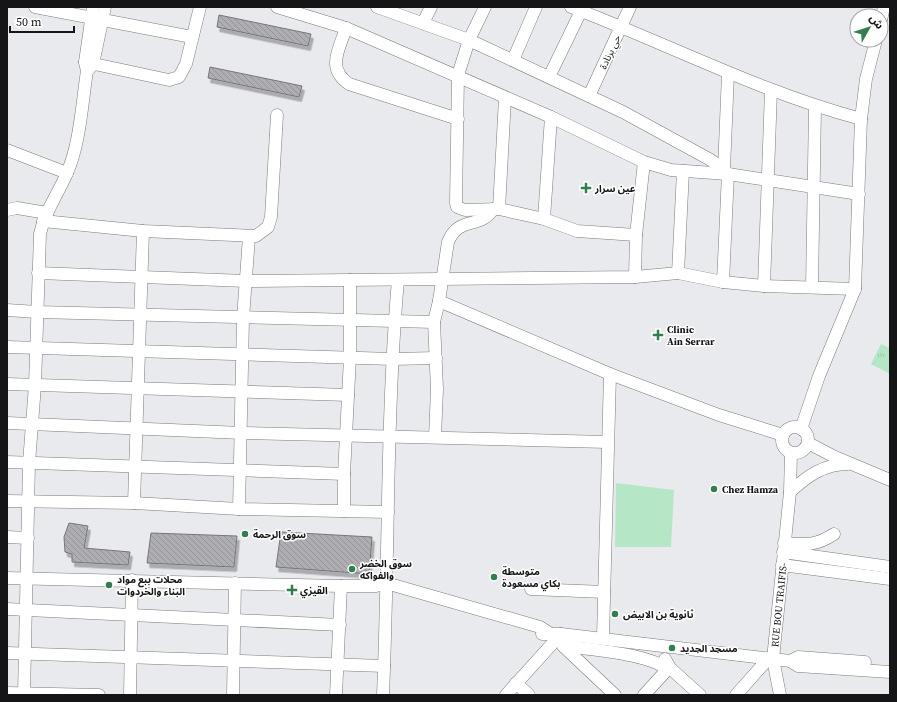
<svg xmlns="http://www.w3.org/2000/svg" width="897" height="702" viewBox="0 0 897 702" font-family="'Source Serif 4','Noto Sans Arabic',serif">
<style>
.park{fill:url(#park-tufts)}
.pitch{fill:#b5e7c6}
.building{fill:url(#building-back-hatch);stroke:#767679;filter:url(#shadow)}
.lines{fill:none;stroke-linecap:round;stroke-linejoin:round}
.minor-casing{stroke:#7a7b7f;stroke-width:13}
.minor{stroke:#fff;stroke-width:12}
.poi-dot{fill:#317f4e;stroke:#fff;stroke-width:1.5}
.labels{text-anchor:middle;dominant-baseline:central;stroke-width:3;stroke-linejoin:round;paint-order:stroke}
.street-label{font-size:10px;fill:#151517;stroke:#fff}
.poi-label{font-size:10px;font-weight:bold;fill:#151517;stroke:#fff;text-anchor:start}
</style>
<defs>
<pattern id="park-tufts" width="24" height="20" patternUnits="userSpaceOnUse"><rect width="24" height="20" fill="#b5e7c6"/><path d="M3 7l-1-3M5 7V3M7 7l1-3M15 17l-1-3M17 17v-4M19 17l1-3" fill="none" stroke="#9bc5a9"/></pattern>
<pattern id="building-back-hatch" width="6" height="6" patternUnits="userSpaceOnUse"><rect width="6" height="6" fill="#aeadb1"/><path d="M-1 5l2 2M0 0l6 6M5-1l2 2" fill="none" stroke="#959498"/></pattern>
<filter id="shadow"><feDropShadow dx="2.5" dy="4.5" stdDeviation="0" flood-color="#0004"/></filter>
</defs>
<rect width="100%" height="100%" fill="#e9eaee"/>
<path class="park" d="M881 344 890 348V374L871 364Z"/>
<path class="pitch" d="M616 483 674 490 671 547H615Z"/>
<g class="building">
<path d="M219 15 311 34 308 46 217 27Z"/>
<path d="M210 67 302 86 299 97 208 78Z"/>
<path d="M69 523 88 526 84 548 130 552 128 565 72 562V554L65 552 64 537Z"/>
<path d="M281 532 372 537 369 574 276 567Z"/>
<path d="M151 533 237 536 234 567 147 563Z"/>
</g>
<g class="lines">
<g class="minor-casing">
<g id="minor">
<path d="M35 7 192 37"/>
<path d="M277 7 346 28 551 117 644 162 671 170 728 174 859 194"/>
<path d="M377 7 469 40 623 112 709 159 724 169"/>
<path d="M485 7 469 40 458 75 456 203 457 207 465 210 499 209 544 219 577 231 636 235 635 277"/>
<path d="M571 7C668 44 760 92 861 119"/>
<path d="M881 20 884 7"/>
<path d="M423 23 431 7"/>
<path d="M346 28C339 50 326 68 349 84L458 119"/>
<path d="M513 60 536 7"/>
<path d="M85 62 169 80 179 77 186 64 200 7"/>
<path d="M89 69 93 64 105 7"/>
<path d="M549 77 581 11"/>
<path d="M589 96 630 7"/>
<path d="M7 150 67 173"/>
<path d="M493 209C480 230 459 215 448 242L439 301 610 374 719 415 783 435"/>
<path d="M499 209 505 98"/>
<path d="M7 210 17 208 47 213"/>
<path d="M544 219 551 117"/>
<path d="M43 221 143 231 256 236 268 227 271 217 277 115"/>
<path d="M636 235 644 162"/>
<path d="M38 273 246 281 635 277 678 273 723 282 764 286 855 289"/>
<path d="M678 273 683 171"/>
<path d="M723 282 728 174 724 169 728 74"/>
<path d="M764 286 771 90"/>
<path d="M812 287 815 107"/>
<path d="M7 310 37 312 434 322"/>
<path d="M7 347 393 359 436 358"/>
<path d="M7 384 348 395"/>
<path d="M7 423 242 433 607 442"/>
<circle cx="795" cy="440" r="13"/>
<path d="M801 429 819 376 855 289 861 119 866 79 876 40"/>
<path d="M435 437 437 389 434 322 439 301"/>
<path d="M808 443 835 457 890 480"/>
<path d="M7 462 344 474"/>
<path d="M790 492C807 476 824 464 848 464"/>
<path d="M7 501 134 503 239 509 388 512"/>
<path d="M134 503 143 231"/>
<path d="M239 509 243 318 249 237"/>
<path d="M344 511V474L350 358V280"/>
<path d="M7 537 28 538"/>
<path d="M784 543C805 545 816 546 834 534"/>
<path d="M783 552 890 567"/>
<path d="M782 565 890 579"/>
<path d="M7 578 341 586H376L386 583 540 627 549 633"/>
<path d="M531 589 604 592"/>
<path d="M7 609 340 625"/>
<path d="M542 634H561L790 661 798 666 890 672"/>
<path d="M603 638 610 374"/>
<path d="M563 646 615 695"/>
<path d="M564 646C586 649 649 654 665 668V672L644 695"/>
<path d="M7 653 384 666"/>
<path d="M665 659 670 668 700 695"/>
<path d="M790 661 798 657 865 662"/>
<path d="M516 683 529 695"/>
<path d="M7 693 99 695"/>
<path d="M24 695 29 463 35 385 40 234C45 211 58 194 67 173 80 144 82 103 87 71L85 62 93 7"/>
<path d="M130 695 132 580"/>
<path d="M233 695 235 583"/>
<path d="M336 695 341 586"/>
<path d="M383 695C389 557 386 418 398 280"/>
<path d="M506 695 561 634"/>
<path d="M736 695 769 658"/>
<path id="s1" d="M780 695 773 659 790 492 791 453"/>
</g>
</g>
<use href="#minor" class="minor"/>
</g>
<g class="poi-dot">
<path d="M584 182h4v4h4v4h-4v4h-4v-4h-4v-4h4z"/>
<path d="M656 329h4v4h4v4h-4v4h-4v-4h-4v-4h4z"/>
<circle cx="714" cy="489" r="4"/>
<circle cx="245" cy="534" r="4"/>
<circle cx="352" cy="569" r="4"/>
<circle cx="494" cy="577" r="4"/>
<circle cx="109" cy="585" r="4"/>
<path d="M290 584h4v4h4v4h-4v4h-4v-4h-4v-4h4z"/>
<circle cx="615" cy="614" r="4"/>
<circle cx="672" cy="648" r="4"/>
</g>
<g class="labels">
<g class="street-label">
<text transform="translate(610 52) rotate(-65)">حي برنادة</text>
<text stroke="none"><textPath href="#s1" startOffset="91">RUE BOU TRAIFIS-</textPath></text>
</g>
<g class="poi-label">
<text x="595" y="188">عين سرار</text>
<text x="667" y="329">Clinic<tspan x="667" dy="12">Ain Serrar</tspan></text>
<text x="722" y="489">Chez Hamza</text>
<text x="253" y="534">سوق الرحمة</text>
<text x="360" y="563">سوق الخضر<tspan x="360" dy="12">والفواكه</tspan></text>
<text x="502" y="571">متوسطة<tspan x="502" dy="12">بكاي مسعودة</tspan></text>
<text x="117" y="579">محلات ببع مواد<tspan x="117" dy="12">البناء والخردوات</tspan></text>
<text x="300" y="590">القيزي</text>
<text x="623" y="614">ثانوية بن الابيض</text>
<text x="680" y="648">مسجد الجديد</text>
</g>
</g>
<rect width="897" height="702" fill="none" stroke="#151517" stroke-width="16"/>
<g transform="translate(869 28) rotate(51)"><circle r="19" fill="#ffffff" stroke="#a1a1a2"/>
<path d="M0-3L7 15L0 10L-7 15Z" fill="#317f4e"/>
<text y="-6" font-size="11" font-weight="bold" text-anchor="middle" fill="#151517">ش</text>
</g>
<path d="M10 26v6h64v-6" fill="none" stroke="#151517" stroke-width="2"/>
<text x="16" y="26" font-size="12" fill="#151517" stroke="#ffffff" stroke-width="3" paint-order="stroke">50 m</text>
</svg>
